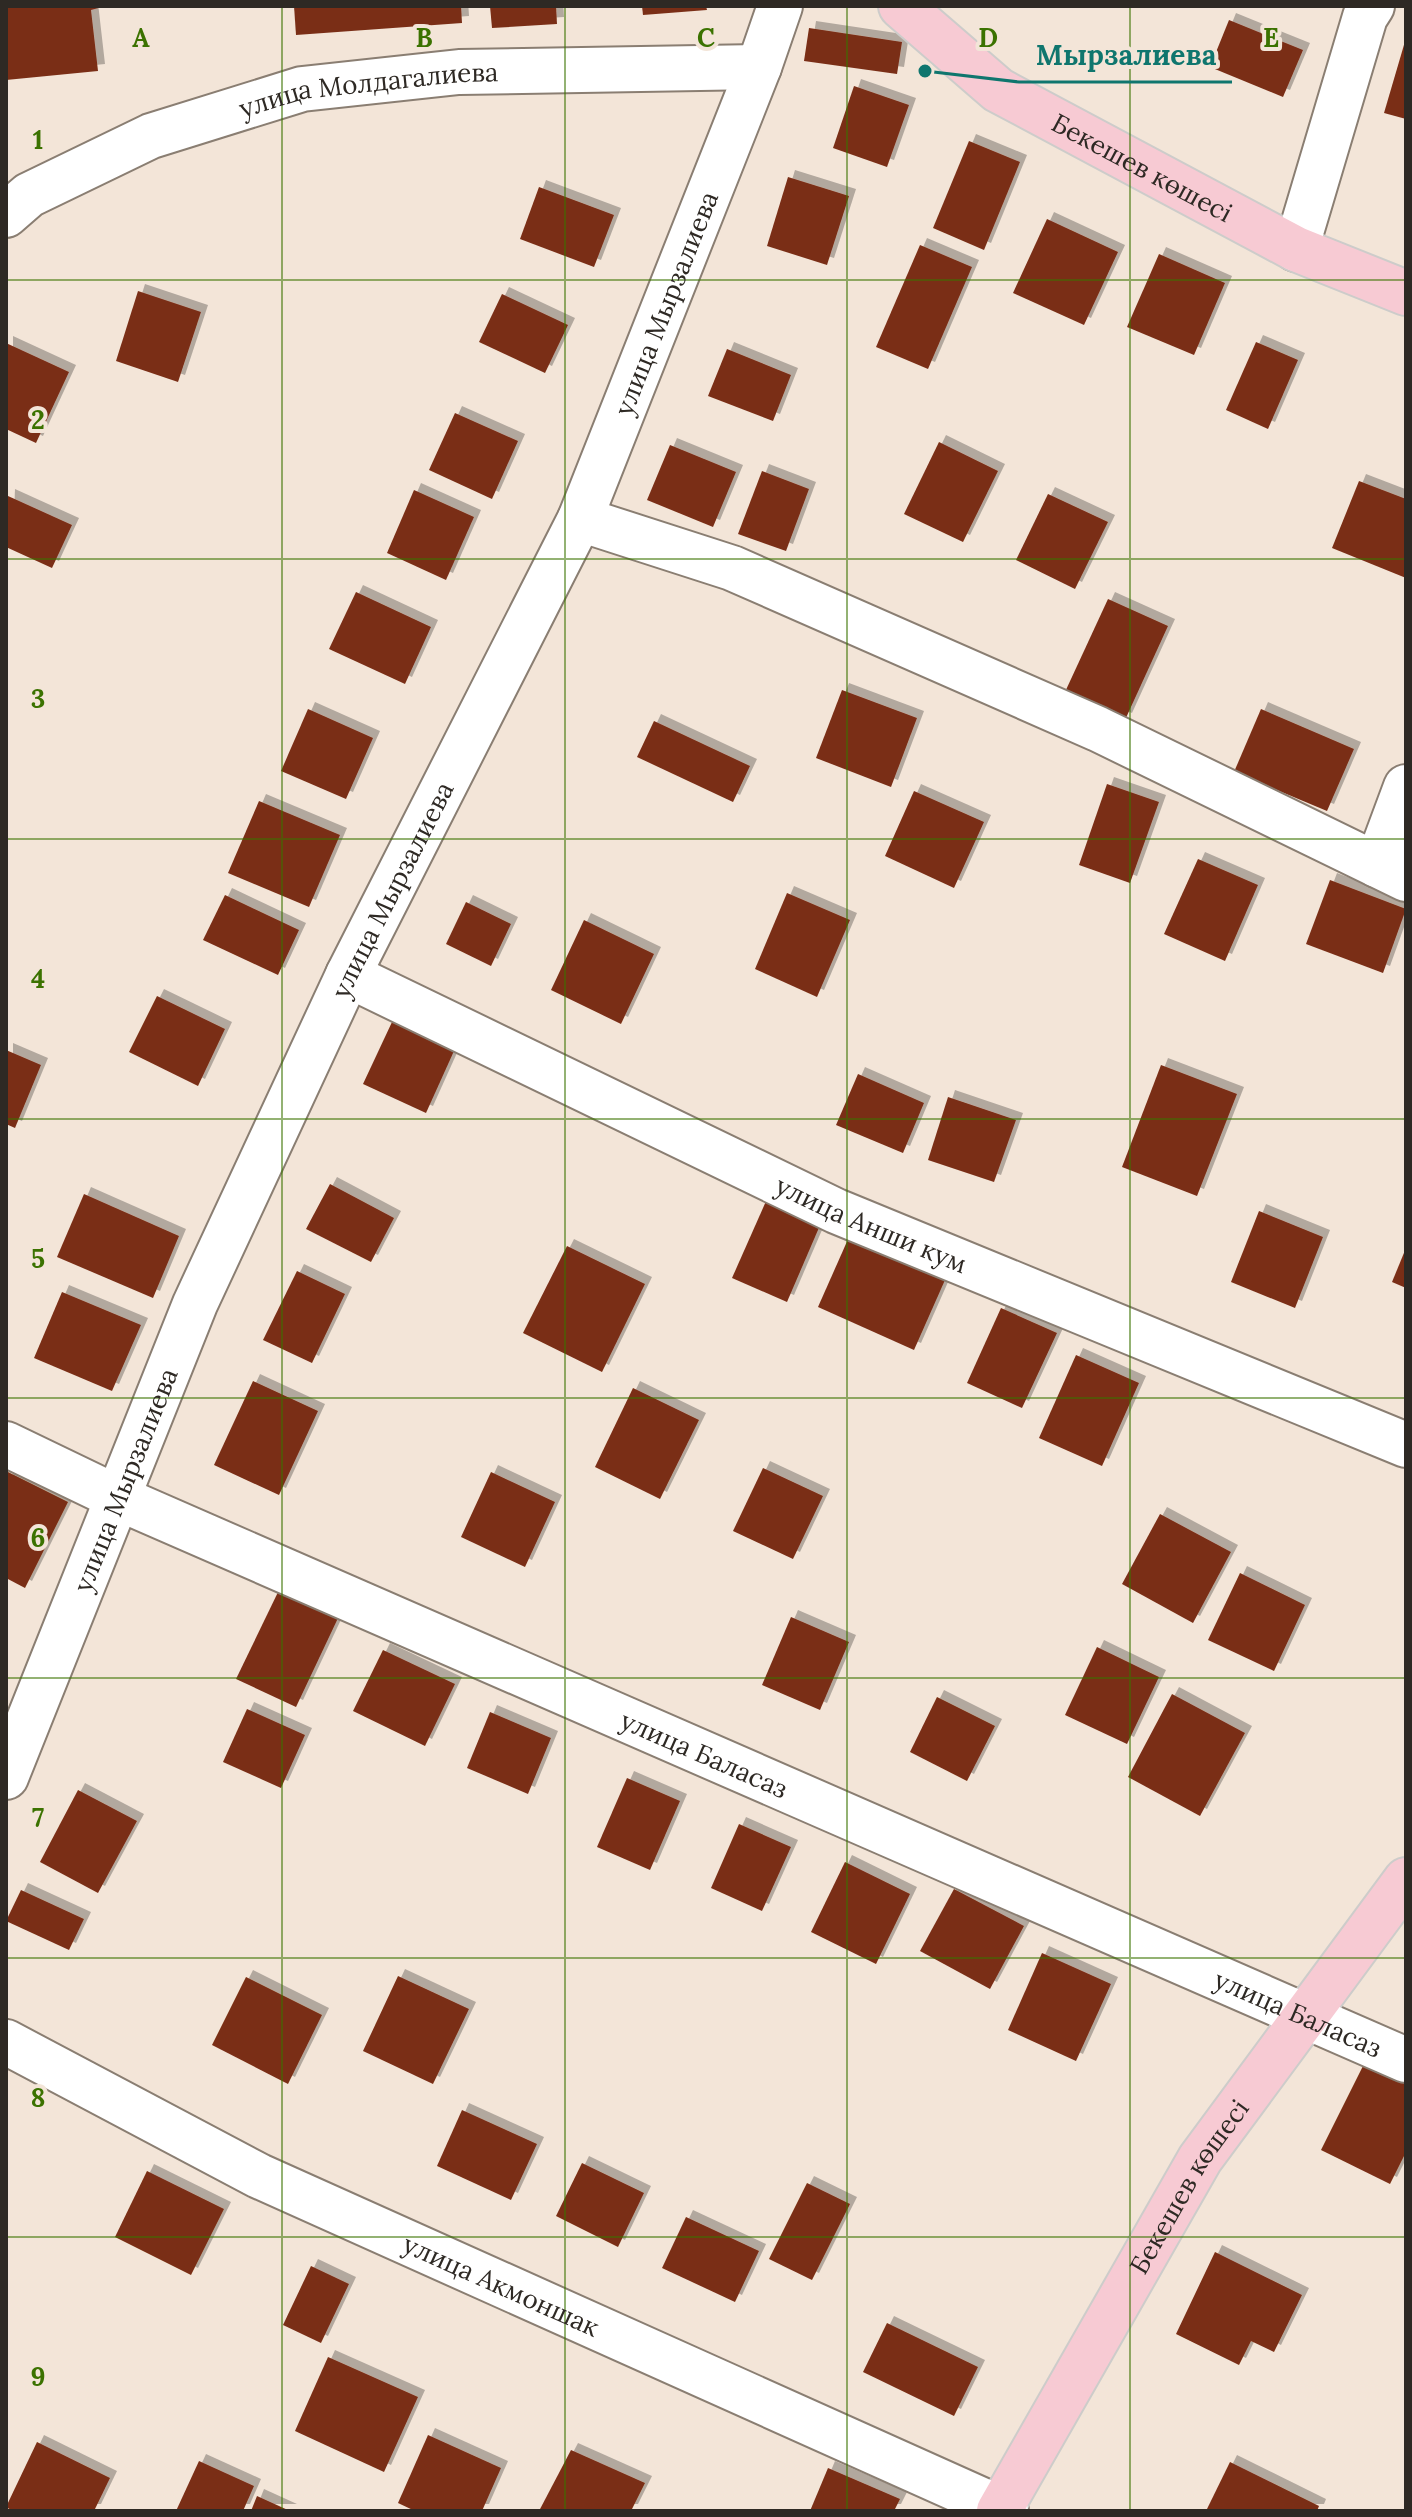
<svg xmlns="http://www.w3.org/2000/svg" width="1412" height="2517" viewBox="0 0 1412 2517" font-family="Lora,serif">
<style>
.building{fill:#7a2e16;filter:url(#shadow)}
.lines{fill:none;stroke-linecap:round;stroke-linejoin:round}
.minor-casing{stroke:#8a7e72;stroke-width:48}
.major-casing{stroke:#cdccca;stroke-width:48}
.minor{stroke:#fff;stroke-width:44}
.major{stroke:#f7cad3;stroke-width:44}
.grid{fill:none;stroke:#3b7200;stroke-width:2;stroke-opacity:0.55}
.labels{text-anchor:middle;dominant-baseline:central;stroke-width:8;stroke-linejoin:round;paint-order:stroke}
.street-label{font-size:26px;fill:#2e2924;stroke:#f3e5d8}
.grid-label{font-size:26px;text-anchor:middle;font-weight:bold;fill:#3b7200;stroke:#f3e5d8;stroke-width:8;stroke-linejoin:round;paint-order:stroke}
.leader{fill:none;stroke:#0f766e;stroke-width:3}
.callout-dot{fill:#0f766e;stroke:#f3e5d8;stroke-width:3}
.callout-label{font-size:28px;text-anchor:middle;font-weight:bold;fill:#0f766e;stroke:#f3e5d8;stroke-width:8;stroke-linejoin:round;paint-order:stroke}
</style>
<defs>
<filter id="shadow"><feDropShadow dx="7" dy="-7" stdDeviation="0" flood-color="#0004"/></filter>
</defs>
<rect width="100%" height="100%" fill="#f3e5d8"/>
<g class="building">
<path d="M6 6H106L91 10 98 71 6 80Z"/>
<path d="M294 6H461L462 23 296 35Z"/>
<path d="M490 6H556L557 24 492 28Z"/>
<path d="M642 6H706L707 10 643 15Z"/>
<path d="M1229 20 1303 50 1283 97 1210 67Z"/>
<path d="M809 28 902 42 897 74 804 61Z"/>
<path d="M1406 38V119L1384 113Z"/>
<path d="M854 86 909 105 887 167 833 148Z"/>
<path d="M969 141 1020 162 984 250 933 228Z"/>
<path d="M788 177 849 196 827 265 767 246Z"/>
<path d="M539 187 614 215 594 267 520 239Z"/>
<path d="M1047 219 1118 252 1084 325 1013 293Z"/>
<path d="M920 245 972 267 928 369 876 347Z"/>
<path d="M1159 254 1225 283 1194 355 1127 327Z"/>
<path d="M138 291 201 312 178 382 116 361Z"/>
<path d="M502 294 568 325 545 373 479 342Z"/>
<path d="M1256 342 1298 360 1268 429 1226 410Z"/>
<path d="M6 343 69 372 36 443 6 429Z"/>
<path d="M727 349 791 375 773 421 708 396Z"/>
<path d="M455 413 518 441 492 499 429 470Z"/>
<path d="M939 442 998 471 963 542 904 514Z"/>
<path d="M670 445 736 472 713 527 647 500Z"/>
<path d="M762 471 809 489 786 551 738 534Z"/>
<path d="M1359 481 1406 499V578L1332 548Z"/>
<path d="M414 490 474 517 446 580 387 553Z"/>
<path d="M1048 494 1108 522 1075 589 1016 560Z"/>
<path d="M8 496 72 525 52 568 6 547Z"/>
<path d="M356 592 431 627 405 684 329 649Z"/>
<path d="M1108 599 1168 626 1125 720 1065 692Z"/>
<path d="M842 690 917 718 891 787 816 758Z"/>
<path d="M308 709 373 738 346 799 281 771Z"/>
<path d="M1261 709 1354 749 1327 811 1234 772Z"/>
<path d="M654 721 750 766 733 802 637 757Z"/>
<path d="M1107 784 1159 802 1130 883 1079 865Z"/>
<path d="M914 791 984 822 954 888 885 856Z"/>
<path d="M259 801 340 835 309 907 228 873Z"/>
<path d="M1198 859 1258 885 1225 961 1164 934Z"/>
<path d="M1330 880 1406 909 1383 973 1306 944Z"/>
<path d="M787 893 850 920 817 997 755 969Z"/>
<path d="M225 895 299 930 278 975 203 940Z"/>
<path d="M466 902 511 924 491 966 446 944Z"/>
<path d="M584 920 654 954 621 1024 551 990Z"/>
<path d="M157 996 225 1029 198 1086 129 1052Z"/>
<path d="M392 1022 454 1051 426 1113 363 1084Z"/>
<path d="M6 1050 41 1065 15 1128 6 1124Z"/>
<path d="M1161 1065 1237 1094 1197 1196 1122 1167Z"/>
<path d="M858 1074 924 1103 903 1153 836 1125Z"/>
<path d="M948 1097 1016 1120 994 1182 928 1160Z"/>
<path d="M330 1184 394 1218 371 1262 306 1229Z"/>
<path d="M84 1194 179 1236 153 1298 57 1257Z"/>
<path d="M767 1199 821 1223 787 1302 732 1278Z"/>
<path d="M1259 1211 1323 1237 1295 1308 1231 1282Z"/>
<path d="M849 1237 945 1280 914 1350 818 1307Z"/>
<path d="M567 1246 645 1284 602 1372 523 1333Z"/>
<path d="M1406 1248V1288L1392 1282Z"/>
<path d="M297 1271 345 1294 312 1363 263 1340Z"/>
<path d="M62 1292 141 1325 112 1391 34 1358Z"/>
<path d="M1001 1308 1057 1333 1022 1408 967 1383Z"/>
<path d="M1076 1355 1139 1383 1102 1466 1039 1438Z"/>
<path d="M253 1381 318 1411 279 1495 214 1465Z"/>
<path d="M633 1388 699 1420 660 1499 595 1467Z"/>
<path d="M763 1468 823 1496 793 1559 733 1531Z"/>
<path d="M6 1471 68 1502 25 1588 6 1578Z"/>
<path d="M491 1472 555 1502 525 1567 461 1537Z"/>
<path d="M1160 1514 1231 1552 1193 1623 1122 1584Z"/>
<path d="M1240 1573 1305 1605 1274 1671 1208 1640Z"/>
<path d="M280 1588 339 1616 296 1707 236 1679Z"/>
<path d="M791 1617 849 1642 820 1710 762 1685Z"/>
<path d="M1097 1647 1159 1677 1127 1744 1065 1715Z"/>
<path d="M383 1650 455 1684 425 1746 353 1711Z"/>
<path d="M1172 1694 1245 1733 1200 1816 1128 1777Z"/>
<path d="M937 1697 995 1726 967 1781 910 1752Z"/>
<path d="M247 1709 305 1735 281 1788 223 1762Z"/>
<path d="M490 1712 551 1738 528 1794 467 1768Z"/>
<path d="M627 1778 680 1801 650 1870 597 1847Z"/>
<path d="M78 1790 137 1821 98 1893 40 1862Z"/>
<path d="M739 1824 791 1847 762 1911 711 1888Z"/>
<path d="M845 1862 910 1894 876 1964 811 1932Z"/>
<path d="M954 1889 1024 1926 990 1989 920 1951Z"/>
<path d="M21 1890 84 1919 69 1950 6 1921Z"/>
<path d="M1042 1953 1111 1984 1076 2061 1008 2030Z"/>
<path d="M398 1976 469 2009 433 2084 363 2051Z"/>
<path d="M246 1977 322 2015 288 2084 212 2045Z"/>
<path d="M1366 2060 1406 2080V2152L1390 2184 1321 2150Z"/>
<path d="M462 2110 537 2144 511 2200 437 2166Z"/>
<path d="M582 2163 644 2193 618 2247 556 2216Z"/>
<path d="M147 2171 224 2209 191 2275 115 2237Z"/>
<path d="M807 2183 850 2204 812 2280 769 2259Z"/>
<path d="M686 2217 759 2251 735 2302 662 2268Z"/>
<path d="M1215 2252 1302 2295 1274 2352 1251 2341 1239 2365 1176 2334Z"/>
<path d="M311 2266 349 2284 321 2343 283 2325Z"/>
<path d="M887 2323 978 2367 954 2416 863 2372Z"/>
<path d="M328 2357 418 2397 384 2472 295 2431Z"/>
<path d="M428 2435 501 2468 482 2511H415L398 2503Z"/>
<path d="M37 2442 110 2478 94 2511H13L6 2507Z"/>
<path d="M571 2450 645 2483 631 2511H539Z"/>
<path d="M199 2461 254 2486 243 2511H176Z"/>
<path d="M1230 2462 1319 2506 1317 2511H1206Z"/>
<path d="M828 2468 900 2499 894 2511H810Z"/>
<path d="M257 2496 290 2511H251Z"/>
</g>
<g class="lines">
<g class="minor-casing">
<g id="minor">
<path id="s1" d="M6 215 29 195 151 136 302 89 459 72 759 67"/>
<path d="M1296 249 1365 17 1372 6"/>
<path d="M580 519 732 568 1098 729 1406 879"/>
<path d="M1377 865 1406 787"/>
<path id="s2" d="M348 975 836 1211 1406 1445"/>
<path id="s3" d="M6 1444 116 1497 1406 2060"/>
<path id="s4" d="M6 1777 195 1304 348 975 580 519 759 67 780 6"/>
<path id="s5" d="M6 2042 259 2176 1006 2511"/>
</g>
</g>
<g class="major-casing">
<g id="major">
<path id="s6" d="M901 6 998 90 1296 249 1406 293"/>
<path id="s7" d="M999 2511 1200 2159 1406 1880"/>
</g>
</g>
<use href="#minor" class="minor"/>
<use href="#major" class="major"/>
</g>
<path class="grid" d="M282 6V2511M565 6V2511M847 6V2511M1130 6V2511M6 280H1406M6 559H1406M6 839H1406M6 1119H1406M6 1398H1406M6 1678H1406M6 1958H1406M6 2237H1406"/>
<g class="labels">
<g class="street-label">
<text stroke="none"><textPath href="#s1" startOffset="390">улица Молдагалиева</textPath></text>
<text stroke="none"><textPath href="#s6" startOffset="292">Бекешев көшесі</textPath></text>
<text stroke="none"><textPath href="#s4" startOffset="1616">улица Мырзалиева</textPath></text>
<text stroke="none"><textPath href="#s4" startOffset="968">улица Мырзалиева</textPath></text>
<text stroke="none"><textPath href="#s2" startOffset="580">улица Анши кум</textPath></text>
<text stroke="none"><textPath href="#s4" startOffset="320">улица Мырзалиева</textPath></text>
<text stroke="none"><textPath href="#s3" startOffset="764">улица Баласаз</textPath></text>
<text stroke="none"><textPath href="#s3" startOffset="1412">улица Баласаз</textPath></text>
<text stroke="none"><textPath href="#s7" startOffset="376">Бекешев көшесі</textPath></text>
<text stroke="none"><textPath href="#s5" startOffset="552">улица Акмоншак</textPath></text>
</g>
</g>
<g class="grid-label">
<text x="141" y="47">A</text>
<text x="424" y="47">B</text>
<text x="706" y="47">C</text>
<text x="988" y="47">D</text>
<text x="1271" y="47">E</text>
<text x="38" y="149">1</text>
<text x="38" y="429">2</text>
<text x="38" y="708">3</text>
<text x="38" y="988">4</text>
<text x="38" y="1268">5</text>
<text x="38" y="1547">6</text>
<text x="38" y="1827">7</text>
<text x="38" y="2107">8</text>
<text x="38" y="2386">9</text>
</g>
<path class="leader" d="M925 71L1019 82H1232"/>
<circle class="callout-dot" cx="925" cy="71" r="8"/>
<g class="callout-label">
<text x="1126" y="65">Мырзалиева</text>
</g>
<rect width="1412" height="2517" fill="none" stroke="#2e2924" stroke-width="16"/>
</svg>
